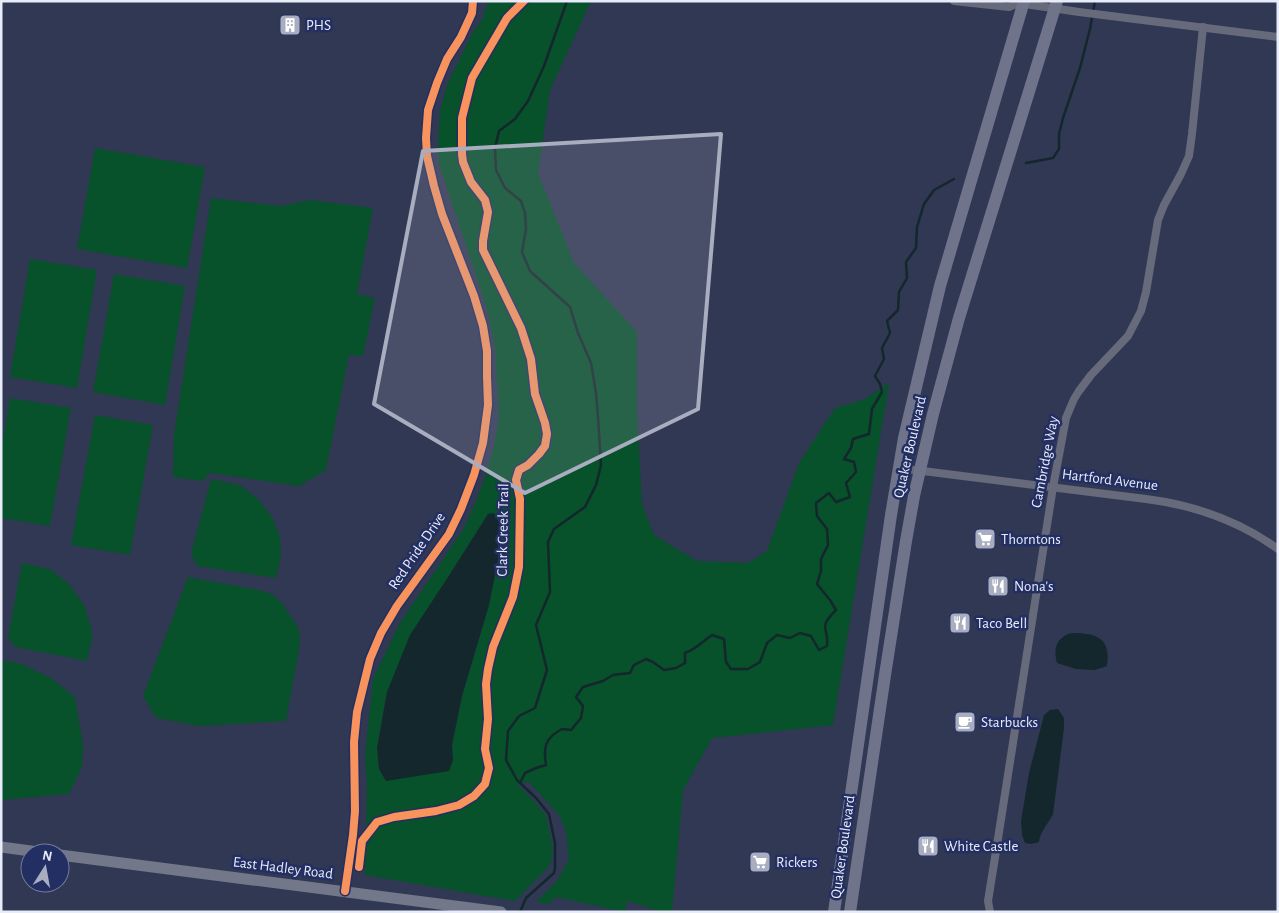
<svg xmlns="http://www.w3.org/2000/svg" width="1279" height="913" viewBox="0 0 1279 913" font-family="'Alegreya Sans',sans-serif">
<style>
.green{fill:#07512b;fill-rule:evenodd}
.water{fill:#13272c}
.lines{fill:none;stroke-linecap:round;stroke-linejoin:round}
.stream{stroke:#13272c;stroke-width:2.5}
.street{stroke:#666a7a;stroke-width:8}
.secondary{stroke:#727789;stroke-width:11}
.primary{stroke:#6f748a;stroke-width:12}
.cycleway-casing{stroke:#232f62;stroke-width:11}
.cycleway{stroke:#f8935d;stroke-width:8}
.marked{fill:#a8adbf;fill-opacity:0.2;stroke:#a8adbf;stroke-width:4;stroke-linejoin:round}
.labels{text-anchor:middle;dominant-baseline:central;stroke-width:5;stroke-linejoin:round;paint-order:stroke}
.poi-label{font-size:15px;fill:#e8ecf9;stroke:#232f62;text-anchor:start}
.street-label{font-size:15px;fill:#e8ecf9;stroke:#232f62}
</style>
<rect width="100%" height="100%" fill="#313854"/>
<g class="green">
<path d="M488 1H591L550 90 538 173 574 263 637 332V412L642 504 654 535 697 561 748 563 767 551 799 463 835 408 863 400 889 383 833 725 712 738 683 790 672 912H663L627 901 625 912 556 897 549 904 536 902 557 881 569 859 566 831 559 815 529 782 517 784 535 802 546 816 552 844V859L547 869 515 901 365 875 367 785 365 756 373 679 400 623 464 528 476 501 485 477 494 447 499 416 495 347 487 309 439 164 438 147 440 111 447 85 473 32 483 18ZM488 514 489 605 462 696 452 745 453 760 379 769 377 748 387 692 450 574Z"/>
<path d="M95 148 205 167 187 268 77 249Z"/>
<path d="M211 198 281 206 311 200 373 208 357 294 375 298 363 356 349 355 326 470 299 486 210 473 203 481 173 477 174 435Z"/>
<path d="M30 259 97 270 77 388 10 377Z"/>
<path d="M114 274 185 286 165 405 93 392Z"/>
<path d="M10 398 71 408 50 526 1 518V452Z"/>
<path d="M95 415 153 425 130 555 71 545Z"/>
<path d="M211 479 240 485 258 499 272 517 280 537 281 556 276 578 197 566 191 554Z"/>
<path d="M22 563 50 569 69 584 84 605 91 627 92 638 87 661 15 647 8 637Z"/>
<path d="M188 577 259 590 272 594 282 603 299 629 300 644 286 721 200 726 156 718 143 696Z"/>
<path d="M1 660 22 664 51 678 75 697 83 745 82 767 69 794 1 800Z"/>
</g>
<g class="water">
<path d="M494 513 500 524 498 560 489 605 462 696 452 745 453 760 449 771 386 781 379 769 377 748 387 692 410 635 450 574 488 514Z"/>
<path d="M1072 633C1097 633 1111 638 1107 666L1095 670 1076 669 1057 663C1053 649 1056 637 1072 633Z"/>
<path d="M1058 709 1064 718V728L1053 814C1048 824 1040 832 1039 842L1031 844 1025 843 1022 835 1021 821 1029 773 1044 715 1050 710Z"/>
</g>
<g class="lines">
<g class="stream">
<path d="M1026 163 1053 158 1059 149V134L1063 118 1080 68 1090 29 1095 1"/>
<path d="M520 783 525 773 536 768 546 765C543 747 545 738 562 729L571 730 581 718 583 706 576 697 583 687 603 681 613 675 630 673 634 665 646 659 653 662 664 670 676 668 685 663V653C696 649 702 642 712 635L724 639 726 662 731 669H748L760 662 767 643 777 635 790 638 800 633 811 636 819 650 827 646C829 626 817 629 836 610L830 600 817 584 821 571V559L828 545 827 529 817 516 816 503 829 493 836 502 850 497 846 483 856 472 854 462 844 459 851 448 853 439 869 434 872 409 882 392 880 384 875 376 884 359 882 348 890 333 887 321 898 310 899 292 907 278 906 262 916 248 917 227 924 204 934 190 954 179"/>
<path d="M520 912 526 898 554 873 555 868V843L549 814 536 798 517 780 506 760 508 731 519 716 535 708 547 670 536 625 550 592 548 542 554 529 585 507 596 485 601 465 598 417 596 393 591 363 578 333 570 307 530 271 522 252 526 229 525 213 521 201 505 188 496 170 495 148 499 131 515 119 528 101 544 66 567 1"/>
</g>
<g class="street">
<path d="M954 1 1009 7 1018 3 1079 12 1278 37"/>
<path d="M899 468 1146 499C1194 505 1239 521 1278 549"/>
<path d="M345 891 353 835 355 811 354 742 357 712 370 659 381 633 397 606 449 534 461 509 474 475 483 443 488 405 487 376V351L483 326 474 296 442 214 434 186 427 156 426 138 428 110 437 83 447 59 461 37 472 13 473 1"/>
<path d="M990 912 988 901 997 845 1053 487 1066 418 1074 399 1079 391 1091 375 1128 336 1141 311 1146 292 1158 220 1164 205 1181 174 1189 156 1192 134 1203 27"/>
</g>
<g class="secondary">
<path d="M1 847 46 853"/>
<path d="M60 855 501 912"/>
</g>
<g class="primary">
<path d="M834 912 891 515 904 438 940 286 1024 1"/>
<path d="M850 912 885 675 906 541 914 496 933 414 959 318 1057 1"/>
</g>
<g class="cycleway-casing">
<g id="cycleway">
<path d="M359 867 362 841 377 822 394 817 436 811 459 805 474 796 485 784 489 768 485 749 488 719 486 684 488 669 493 647 513 597 519 567 520 499 516 480 519 470 528 465 539 454 545 446 547 434 545 423 535 394 531 359 521 328 483 250V241L488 212 485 200 471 182 463 162 462 154V118L472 78 507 18 524 1"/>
<path d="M345 891 353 835 355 811 354 742 357 712 370 659 381 633 397 606 449 534 461 509 474 475 483 443 488 405 487 376V351L483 326 474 296 442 214 434 186 427 156 426 138 428 110 437 83 447 59 461 37 472 13 473 1"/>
</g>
</g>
<use href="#cycleway" class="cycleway"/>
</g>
<path class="marked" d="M721 134 698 409 525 493 374 404 423 151Z"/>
<defs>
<g id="building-square" transform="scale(1.125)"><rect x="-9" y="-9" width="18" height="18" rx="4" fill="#a8adbf" stroke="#232f62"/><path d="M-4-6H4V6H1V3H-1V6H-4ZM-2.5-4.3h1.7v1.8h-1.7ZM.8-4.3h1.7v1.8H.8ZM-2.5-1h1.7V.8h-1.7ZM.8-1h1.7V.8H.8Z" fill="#fff"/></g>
<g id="supermarket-square" transform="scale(1.125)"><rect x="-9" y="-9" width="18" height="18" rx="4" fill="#a8adbf" stroke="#232f62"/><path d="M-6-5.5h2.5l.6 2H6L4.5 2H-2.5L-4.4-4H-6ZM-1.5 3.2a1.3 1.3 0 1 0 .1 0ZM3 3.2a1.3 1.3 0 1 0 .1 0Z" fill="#fff"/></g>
<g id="restaurant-square" transform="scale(1.125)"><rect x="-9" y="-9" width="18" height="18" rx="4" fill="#a8adbf" stroke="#232f62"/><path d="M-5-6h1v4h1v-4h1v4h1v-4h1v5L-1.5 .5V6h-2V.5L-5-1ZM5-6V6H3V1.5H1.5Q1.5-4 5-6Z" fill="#fff"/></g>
<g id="cafe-square" transform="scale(1.125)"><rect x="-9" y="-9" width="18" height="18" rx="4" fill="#a8adbf" stroke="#232f62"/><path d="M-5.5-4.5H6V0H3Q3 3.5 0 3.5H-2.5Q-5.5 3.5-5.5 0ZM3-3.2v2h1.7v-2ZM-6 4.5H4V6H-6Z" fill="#fff"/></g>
</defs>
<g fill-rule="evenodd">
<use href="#building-square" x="290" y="25"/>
<use href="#supermarket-square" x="985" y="539"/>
<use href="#restaurant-square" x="998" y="586"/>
<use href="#restaurant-square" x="960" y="623"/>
<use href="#cafe-square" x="965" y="722"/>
<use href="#restaurant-square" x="928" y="846"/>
<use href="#supermarket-square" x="760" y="862"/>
</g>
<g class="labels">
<g class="poi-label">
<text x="306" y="25">PHS</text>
<text x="1001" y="539">Thorntons</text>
<text x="1014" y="586">Nona's</text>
<text x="976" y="623">Taco Bell</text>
<text x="981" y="722">Starbucks</text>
<text x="944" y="846">White Castle</text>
<text x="776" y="862">Rickers</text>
</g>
<g class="street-label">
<text transform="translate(910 447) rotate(-77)">Quaker Boulevard</text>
<text transform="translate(1045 462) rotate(-79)">Cambridge Way</text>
<text transform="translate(1110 480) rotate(7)">Hartford Avenue</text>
<text transform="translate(503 530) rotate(-89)">Clark Creek Trail</text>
<text transform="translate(417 551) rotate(-56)">Red Pride Drive</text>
<text transform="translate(843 847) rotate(-82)">Quaker Boulevard</text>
<text transform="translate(283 868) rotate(7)">East Hadley Road</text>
</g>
</g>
<rect width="1279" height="913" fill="none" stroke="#e8ecf9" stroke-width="5"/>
<g transform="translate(45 868) rotate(11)"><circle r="24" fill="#232f62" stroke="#727b9e"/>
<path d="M0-4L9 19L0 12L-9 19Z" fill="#a8adbf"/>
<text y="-8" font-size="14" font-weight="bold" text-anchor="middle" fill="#e8ecf9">N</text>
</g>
</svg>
